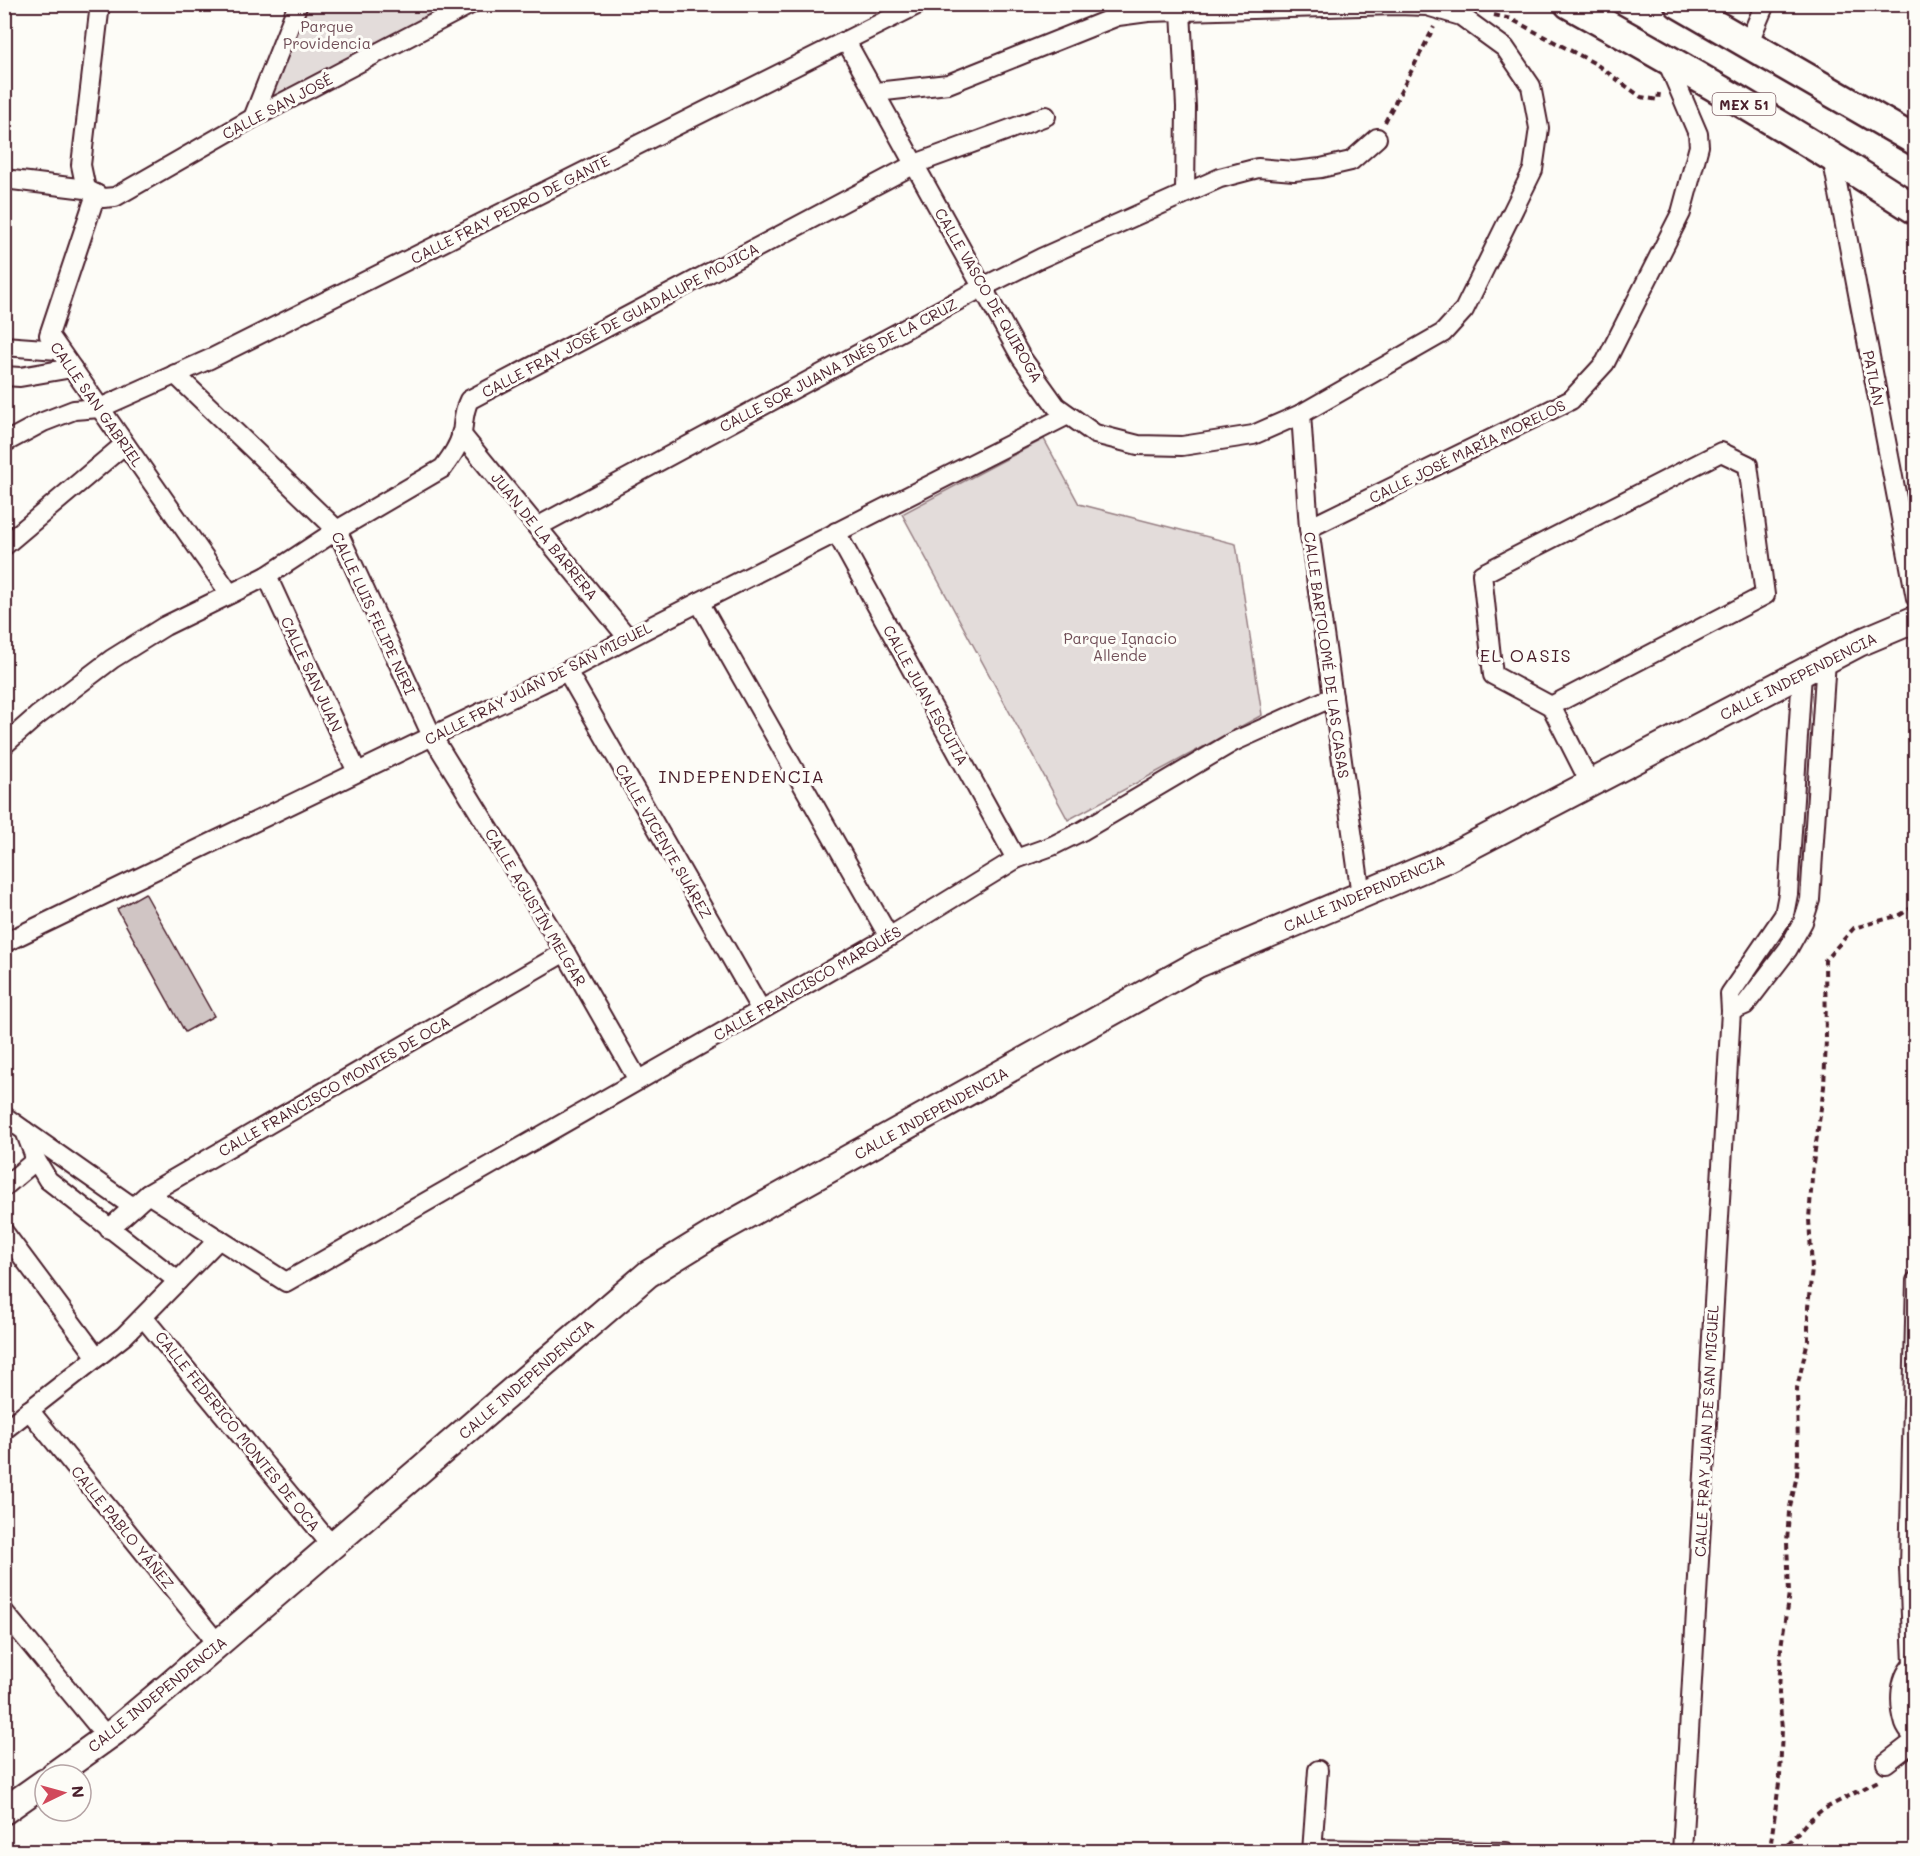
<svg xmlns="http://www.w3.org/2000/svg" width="1920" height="1856" viewBox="0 0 1920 1856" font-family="Mali,sans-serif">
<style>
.green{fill:#e3dcda;stroke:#967e82;stroke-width:1.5}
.building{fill:#d0c5c4;stroke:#4a1f2b;stroke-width:1.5}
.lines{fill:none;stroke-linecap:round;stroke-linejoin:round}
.street-casing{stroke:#4a1f2b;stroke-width:22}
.secondary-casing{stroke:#4a1f2b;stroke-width:30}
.primary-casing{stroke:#4a1f2b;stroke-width:33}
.path{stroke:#4a1f2b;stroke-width:4;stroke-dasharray:6 4.5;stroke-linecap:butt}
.street{stroke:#fdfcf7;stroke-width:18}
.secondary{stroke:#fdfcf7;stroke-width:26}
.primary{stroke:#fdfcf7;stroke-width:28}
.labels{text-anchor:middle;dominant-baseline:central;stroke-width:6;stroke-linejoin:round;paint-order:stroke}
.shield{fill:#fdfcf7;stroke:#806168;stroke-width:1.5}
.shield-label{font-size:14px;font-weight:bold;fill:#4a1f2b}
.park-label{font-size:15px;fill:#704e57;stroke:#fdfcf7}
.street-label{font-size:15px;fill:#4a1f2b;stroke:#fdfcf7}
.quarter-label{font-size:18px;letter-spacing:1.5px;fill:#4a1f2b;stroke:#fdfcf7}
</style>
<rect width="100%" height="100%" fill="#fdfcf7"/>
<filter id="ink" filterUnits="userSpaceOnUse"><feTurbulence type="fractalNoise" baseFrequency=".0167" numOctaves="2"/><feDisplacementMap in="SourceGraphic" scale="12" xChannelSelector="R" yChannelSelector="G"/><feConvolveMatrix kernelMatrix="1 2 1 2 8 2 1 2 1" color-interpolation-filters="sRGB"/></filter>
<g filter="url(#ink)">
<g class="green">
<path d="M306 5H452L267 102Z"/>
<path d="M1044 439 1079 504 1236 544 1262 715 1068 820 902 514Z"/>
<path d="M1915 1662V1740L1905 1673Z"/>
</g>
<path class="building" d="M145 893 214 1016 185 1032 117 909Z"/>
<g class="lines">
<g class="street-casing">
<g id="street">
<path d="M1181 11 1186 107 1185 193"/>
<path d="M846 41 1021 357 1056 406 1095 434 1138 445 1182 446 1253 435 1301 414 1443 333 1464 310 1533 170 1539 128 1531 86 1505 48 1461 16 1427 6 1397 5 1148 12 1118 16 948 84 876 92"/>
<path d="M1748 44 1765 4"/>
<path d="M253 118 298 4"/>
<path d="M1832 157 1916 598"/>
<path d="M4 179 86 189 103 198 115 197 253 118 471 4"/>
<path d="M86 189 81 165 100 4"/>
<path d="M96 194 49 335 230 594"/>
<path d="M4 346 58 350"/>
<path d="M175 374 337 530 432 736 565 952 638 1080"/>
<path d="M4 376 20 377 72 368"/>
<path d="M1301 414 1309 528 1361 895"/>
<path d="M461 434 628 638"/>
<path d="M4 443 43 422 74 410 100 408 210 359 919 4"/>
<path d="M537 527 983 287 1041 258 1220 178 1258 168 1294 171 1321 168 1351 161 1377 138"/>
<path d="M1309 528 1571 400 1605 363 1681 213 1699 146 1698 134 1666 59"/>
<path d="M836 532 1016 859"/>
<path d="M4 546 125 444"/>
<path d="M267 576 357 772"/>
<path d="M699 602 889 937"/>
<path d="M567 671 761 1010"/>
<path d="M1551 706 1765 595 1748 465 1721 452 1482 574 1493 675 1551 706 1590 783"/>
<path d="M4 745 37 716 112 659 165 626 267 576 337 530 443 468C451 457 459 446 462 433 464 420 463 412 469 400L915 164 1046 116"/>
<path d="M4 943 567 671 646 629 1068 415"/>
<path d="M1731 1011 1745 1005 1788 949 1803 922 1810 900 1826 660"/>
<path d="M4 1116 25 1131 36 1160 48 1180 178 1281"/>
<path d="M25 1131 133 1207"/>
<path d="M4 1187 36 1160"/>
<path d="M148 1194 286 1282 889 937 1016 859 1052 846 1082 831 1233 742 1333 697"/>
<path d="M109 1229 148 1194 565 952"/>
<path d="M4 1232 97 1357"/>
<path d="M143 1317 332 1546"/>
<path d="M29 1410 218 1644"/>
<path d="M4 1430 124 1336 219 1239"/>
<path d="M4 1612 107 1737"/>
<path d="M1913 1663 1909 1568 1916 1281"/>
<path d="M1886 1763 1916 1740C1912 1735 1907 1730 1905 1724 1899 1704 1898 1676 1916 1662"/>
<path d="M1313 1849 1506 1852"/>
<path d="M1312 1852 1318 1770"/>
<path d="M1682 1852 1731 1011 1730 994 1784 915 1788 894 1802 673"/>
</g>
</g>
<g class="secondary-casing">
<g id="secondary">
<path d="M54 1775 114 1732 170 1685 648 1274 718 1231 1198 964 1444 860 1859 643 1916 619"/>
<path d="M4 1811 45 1782"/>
</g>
</g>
<g class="primary-casing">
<g id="primary">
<path d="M1569 4C1687 69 1803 137 1916 210"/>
<path d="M1679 4 1916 141"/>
</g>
</g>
<g class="path">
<path d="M1494 15 1511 19 1596 64 1641 97 1658 100 1659 93"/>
<path d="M1385 122 1434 27"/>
<path d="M1772 1852 1771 1842 1780 1776 1782 1729 1779 1693 1781 1647 1789 1593 1787 1542 1789 1512 1797 1475 1798 1454 1797 1388 1808 1340V1307L1812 1269 1809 1219 1813 1164 1824 1087 1826 1040 1825 960 1854 928 1900 915 1916 905"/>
<path d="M1781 1852 1808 1821 1822 1810 1878 1781"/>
</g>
<use href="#street" class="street"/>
<use href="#secondary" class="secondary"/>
<use href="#primary" class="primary"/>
</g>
</g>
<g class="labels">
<rect class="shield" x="1712.5" y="93" width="63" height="22" rx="4.5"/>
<g class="shield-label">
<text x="1744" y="104">MEX 51</text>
</g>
<g class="park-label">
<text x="327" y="26">Parque<tspan x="327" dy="17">Providencia</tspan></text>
<text x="1120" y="638">Parque Ignacio<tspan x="1120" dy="17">Allende</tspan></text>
</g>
<g class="street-label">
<text transform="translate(277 106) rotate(-28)">CALLE SAN JOSÉ</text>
<text transform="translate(510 209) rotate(-27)">CALLE FRAY PEDRO DE GANTE</text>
<text transform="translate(989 295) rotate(60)">CALLE VASCO DE QUIROGA</text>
<text transform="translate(620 320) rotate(-28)">CALLE FRAY JOSÉ DE GUADALUPE MOJICA</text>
<text transform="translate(838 365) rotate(-28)">CALLE SOR JUANA INÉS DE LA CRUZ</text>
<text transform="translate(1874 378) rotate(79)">PATLÁN</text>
<text transform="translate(97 404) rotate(55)">CALLE SAN GABRIEL</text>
<text transform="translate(1467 451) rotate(-26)">CALLE JOSÉ MARÍA MORELOS</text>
<text transform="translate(545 536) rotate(51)">JUAN DE LA BARRERA</text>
<text transform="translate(374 613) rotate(65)">CALLE LUIS FELIPE NERI</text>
<text transform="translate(1327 655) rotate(82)">CALLE BARTOLOMÉ DE LAS CASAS</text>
<text transform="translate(312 674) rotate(65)">CALLE SAN JUAN</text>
<text transform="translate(1798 676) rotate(-27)">CALLE INDEPENDENCIA</text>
<text transform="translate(538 683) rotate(-27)">CALLE FRAY JUAN DE SAN MIGUEL</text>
<text transform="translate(926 695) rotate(61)">CALLE JUAN ESCUTIA</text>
<text transform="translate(664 841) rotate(60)">CALLE VICENTE SUÁREZ</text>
<text transform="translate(1364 893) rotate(-23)">CALLE INDEPENDENCIA</text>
<text transform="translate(536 907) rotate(59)">CALLE AGUSTÍN MELGAR</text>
<text transform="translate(807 983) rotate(-30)">CALLE FRANCISCO MARQUÉS</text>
<text transform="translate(334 1086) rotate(-30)">CALLE FRANCISCO MONTES DE OCA</text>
<text transform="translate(931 1113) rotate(-29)">CALLE INDEPENDENCIA</text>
<text transform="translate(526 1379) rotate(-41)">CALLE INDEPENDENCIA</text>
<text transform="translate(238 1431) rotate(51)">CALLE FEDERICO MONTES DE OCA</text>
<text transform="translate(1706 1431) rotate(-87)">CALLE FRAY JUAN DE SAN MIGUEL</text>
<text transform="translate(123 1527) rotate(51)">CALLE PABLO YÁÑEZ</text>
<text transform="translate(157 1694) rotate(-39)">CALLE INDEPENDENCIA</text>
</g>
<g class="quarter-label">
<text x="1526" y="655">EL OASIS</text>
<text x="742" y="776">INDEPENDENCIA</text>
</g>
</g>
<rect width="1920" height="1856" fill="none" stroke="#fdfcf7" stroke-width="24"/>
<rect x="12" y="12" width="1896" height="1832" fill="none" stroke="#4a1f2b" stroke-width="2" filter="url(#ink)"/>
<g transform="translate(63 1793) rotate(85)"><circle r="28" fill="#fdfcf7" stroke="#b5a4a5" stroke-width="1.5"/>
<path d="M0-4.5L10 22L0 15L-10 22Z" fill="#d1495b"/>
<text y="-9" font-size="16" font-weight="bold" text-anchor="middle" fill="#4a1f2b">N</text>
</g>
</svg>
